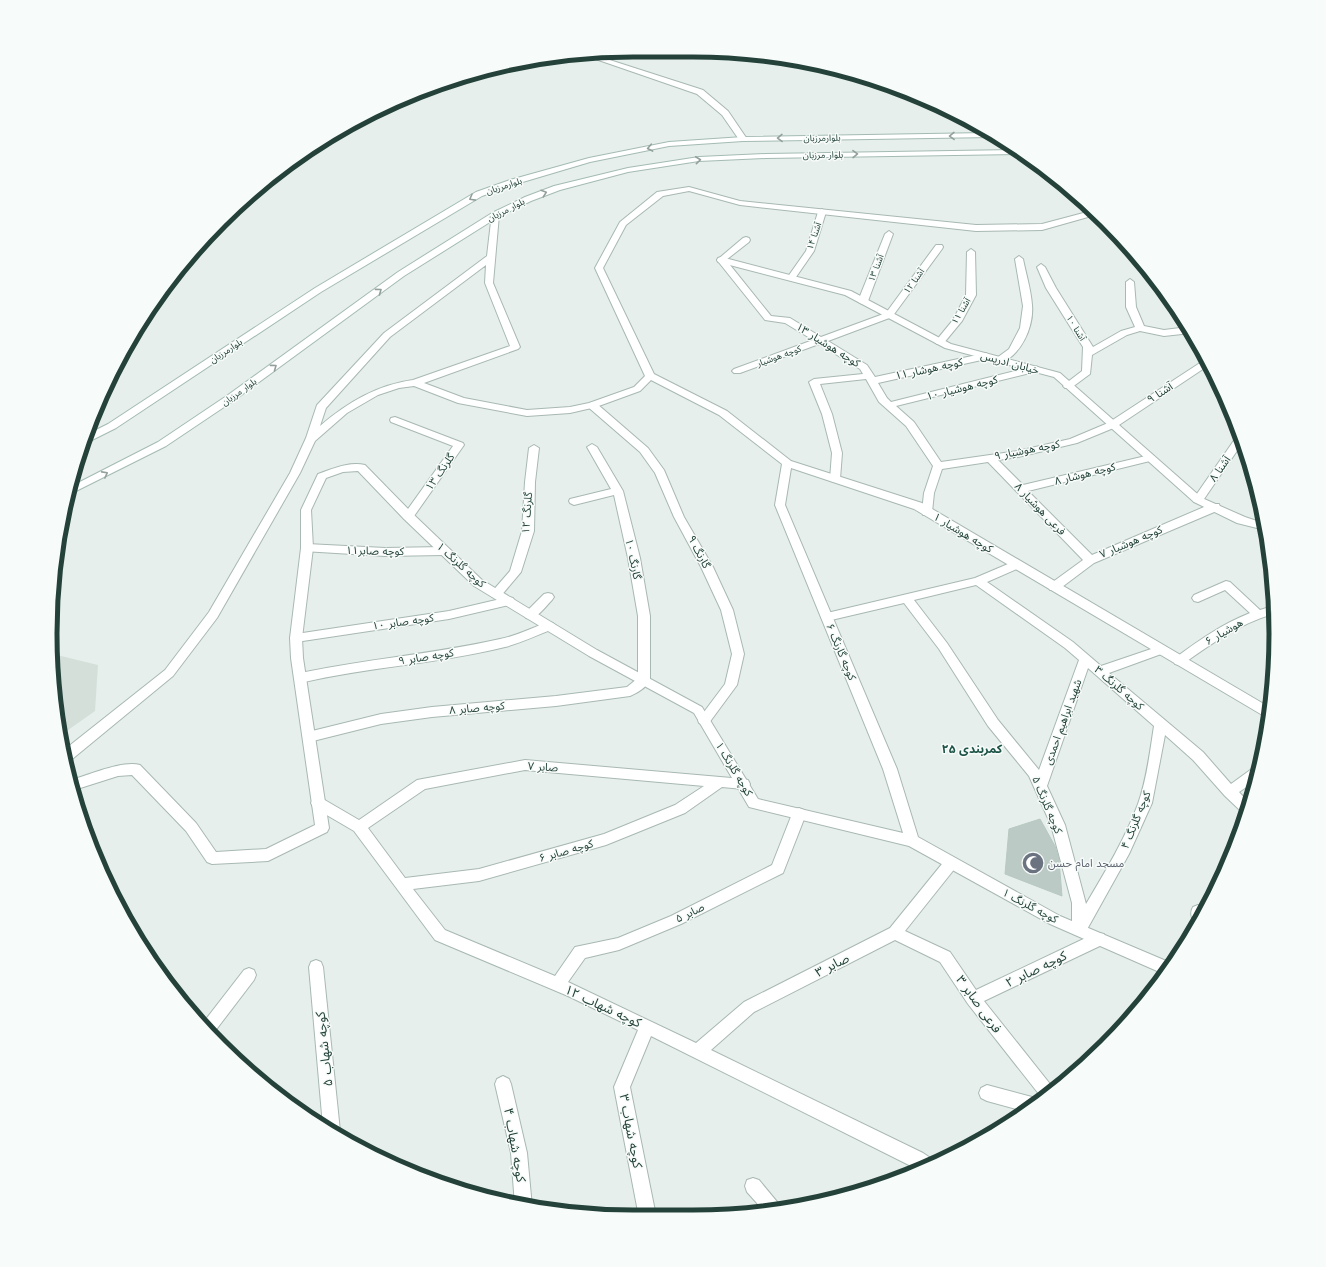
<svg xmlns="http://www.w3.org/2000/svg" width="1326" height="1267" viewBox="0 0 1326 1267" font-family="'Work Sans','Noto Sans Arabic',sans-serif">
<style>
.built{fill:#d4dfda}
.building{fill:#bbcac4;stroke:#b8c9c2}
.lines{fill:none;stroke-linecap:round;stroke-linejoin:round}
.lane-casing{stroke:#a8b8b2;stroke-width:2}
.street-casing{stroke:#a8b8b2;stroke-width:2}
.secondary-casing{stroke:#a4bbb3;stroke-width:2}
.lane{fill:#fff;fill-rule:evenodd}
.street{fill:#fff;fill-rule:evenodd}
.secondary{fill:#fff;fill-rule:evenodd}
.oneway{stroke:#92a09c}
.labels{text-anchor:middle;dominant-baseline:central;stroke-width:3;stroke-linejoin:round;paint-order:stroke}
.far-street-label{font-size:9px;fill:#24423a;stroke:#f7fbf9}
.street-label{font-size:11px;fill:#24423a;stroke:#f7fbf9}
.worship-label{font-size:11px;fill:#5b616d;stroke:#f7fbf9;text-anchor:start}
.neighbourhood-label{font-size:12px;font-weight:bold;fill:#1f5548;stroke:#f7fbf9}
.near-street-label{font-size:13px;fill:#24423a;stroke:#f7fbf9}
.rim{fill:none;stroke:#24423a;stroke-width:5}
</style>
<rect width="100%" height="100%" fill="#e6efeb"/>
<path class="built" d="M61 656 98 665 95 711 61 735 55 709V657Z"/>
<path class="building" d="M1040 819 1055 846 1059 860 1062 896 1005 874 1009 829Z"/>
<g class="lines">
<g class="lane-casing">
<g id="lane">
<path d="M822 209 826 212 814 251 794 280H788L787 278 806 251 818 212Z"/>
<path d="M889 231 893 234 868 301 863 304 860 303 858 301 885 234Z"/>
<path d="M746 237 749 238 750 240 749 242 726 260 771 316 790 318 821 337 886 313 936 245H942L943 247 942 249 892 317 828 341 867 365 875 377 986 353 991 356 986 359 878 383 887 398 891 402 1035 366 1038 367 1040 369 1038 371 896 406 914 422 941 462 1018 451 1070 439 1108 423 1206 359 1209 365 1116 427 1077 443 1018 457 998 460 1023 485 1150 455 1154 456 1155 458 1154 460 1028 491 1092 555 1211 504H1219L1220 507 1219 510 1094 563 1058 590H1050L1048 587 1050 584 1083 560 988 462 942 469 934 493 932 512 931 515H923L922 512 924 493 933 466 906 426 879 402 866 379 820 384 832 414 842 453 840 479 835 482 831 481 830 479 832 453 822 414 809 382 814 379 863 374 860 369 819 344 740 373H734L732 371 734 369 813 340 785 323 765 320 717 260 743 238Z"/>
<path d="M971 249 975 252 976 295 962 321 943 344H937L935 342 953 320 966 295 967 252Z"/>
<path d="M1019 256 1023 259C1026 274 1031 290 1032 305 1034 326 1021 357 999 363L994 360 1009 349 1020 328 1023 306 1015 259Z"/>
<path d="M1041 264 1045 267 1056 288 1093 347 1121 331 1135 327 1126 307V282L1130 279 1134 282 1136 307 1144 326 1164 330 1188 327 1191 333 1164 336 1140 331 1127 335 1092 355 1090 374 1071 388H1065L1063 386 1065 384 1082 371 1083 347 1046 288 1037 267Z"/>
<path d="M592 402 596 403 648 448 664 470 684 517 713 567 733 610 744 654 737 685 709 723 704 725 699 723 698 720 725 684 732 654 721 610 701 567 674 517 655 473 640 452 588 407 587 405Z"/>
<path d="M395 417 463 443 464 445 412 519H404L403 516 453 446 391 422 390 420 391 418Z"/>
<path d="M1240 435 1243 442 1202 502H1194L1193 500 1194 498 1237 436Z"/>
<path d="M592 444 597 447 623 491 640 558 650 616V680C647 687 637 693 630 696L556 706 432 717 381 724 309 742 304 741 303 737 304 733 381 714 432 707 556 696 627 687 638 678V616L628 558 614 495 574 505 570 503 569 501 570 499 611 489 587 447Z"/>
<path d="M534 445 539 448 535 482 534 531 521 572 500 597H492L490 594 510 571 522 531 525 482 529 448Z"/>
<path d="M307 544 385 548 444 547 448 548 450 551 448 554 444 555 385 556 303 551 301 548 303 545Z"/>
<path d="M1015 561 1019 562 1021 565 1019 568 987 582 1073 642 1101 666 1160 646 1164 647 1166 650 1164 653 1109 673 1203 752 1231 784 1253 768 1259 767 1257 780 1239 792 1249 803 1245 815 1225 796 1193 760 1165 735 1152 803 1129 854 1085 933 1079 936 1074 934 1072 930V903L1051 825 1029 776 988 726 939 649 904 603 827 621 823 620 821 617 823 614 827 613 975 578ZM976 585 1065 648 1079 660 1039 770 998 720 947 643 914 600ZM1088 668 1154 726C1150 751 1147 779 1138 804 1125 839 1105 872 1086 904L1065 825 1047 786Z"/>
<path d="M1226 581 1230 582 1260 610 1273 606V614C1239 624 1211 644 1183 664L1179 665 1175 664 1173 661 1175 658C1198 641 1222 624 1250 613L1225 590 1198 602 1194 601 1192 598 1194 595Z"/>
<path d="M548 593 552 594 554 597 552 600C545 607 536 621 526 618L524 615 526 612 544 594Z"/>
<path d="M509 597 513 598 515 601 513 604 449 619 296 642 292 641 290 638 292 635 296 634 449 611Z"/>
<path d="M549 622 553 623 555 626 553 629C537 635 521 643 505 647 437 664 367 667 300 683L296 681 294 678 296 675 300 673C366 659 434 654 500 639 517 636 533 627 549 622Z"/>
<path d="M525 760 743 779 748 780 750 784 748 788 743 789 722 787 685 813 606 845 479 881 413 889 445 930 555 976 575 947 618 938 671 916 772 865 792 814 794 810 799 808 804 810 806 814 783 873 681 924 619 950 585 958 568 982 696 1043 744 1002 890 928 946 859 951 857 956 859 958 863 956 867 905 931 950 952 976 990 1094 934 1099 933 1104 934 1106 939 1104 944 984 1001 1054 1089 1042 1098 968 1004 940 962 895 940 754 1012 711 1050 923 1153 932 1159 933 1162 917 1169 651 1036 630 1087 656 1216 639 1217 614 1087 638 1030 568 996 435 940 354 831 313 807 311 803 313 799 318 798 323 799 359 820 417 780ZM525 770 704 786 675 805 604 834 479 869 405 878 368 828 425 789Z"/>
<path d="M1198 905 1203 907 1205 910 1196 923 1194 922C1191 917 1190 912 1193 907Z"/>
<path d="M316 960 321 962 323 967 340 1131 339 1134 323 1126 309 967 311 962Z"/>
<path d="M249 968 254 970 256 975 254 980 212 1035 203 1023 244 970Z"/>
<path d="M503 1076 509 1079 511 1084 527 1153 532 1207 515 1205 511 1153 495 1084 497 1079Z"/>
<path d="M987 1085 1032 1097 1038 1100 1024 1111 987 1101 981 1098 979 1093 981 1088Z"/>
<path d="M753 1178 759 1180 783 1209 765 1212 747 1192 745 1186 747 1180Z"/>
</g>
</g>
<g class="street-casing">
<g id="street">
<path d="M591 54 703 90 728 111 747 139 743 141H740L722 115 697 94 584 55Z"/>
<path d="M689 187 740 201 976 225 1042 224 1091 211 1095 215 1042 230 976 231 740 205 689 191 663 196 626 225 603 268 654 374 727 411 791 461 922 503 1269 707 1267 718 1264 716 914 509 791 468 785 505 897 769 918 837 1060 916 1171 963 1164 974 1050 924 909 846 749 807 694 713 589 656 474 586 404 519 358 471 343 472 326 478 311 510 313 548 302 638 303 658 329 828 327 832 268 861 212 864 207 862 186 831 132 775 118 776 74 790 71 780C89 775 123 760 140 765L196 823 216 852 266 849 315 825 291 658 290 638 301 548V510L318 474C332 469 350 461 365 465L412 513 482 580 597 650 702 707 758 799 903 833 883 769 775 505 782 464 719 415 651 380 640 391 596 407 570 413 527 416 458 403 414 386 399 388 378 395 347 413 315 441 300 473 217 618 173 676 71 760 67 761 64 750 165 670 209 612 290 473 306 438 317 405 384 333 487 256 492 213 495 212 499 215 493 283 520 347 518 349 424 383 464 398 527 410 570 407 589 403 634 387 645 376 595 268 620 222 657 192ZM486 265 485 283 510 346 413 380C377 385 348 402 320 426L326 408 390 337Z"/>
<path d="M721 257 851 291 951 344 1060 373 1202 498 1245 517 1263 523 1265 530 1237 523 1194 502 1054 377 945 348 845 295 718 262 717 260 718 258Z"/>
</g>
</g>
<g class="secondary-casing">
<g id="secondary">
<path d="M987 133 993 137 743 141 669 146 590 162 516 184 482 196 321 292 116 428 88 442 82 443 86 435 108 424 315 288 476 192 510 180 589 158 669 142 743 137Z"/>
<path d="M1014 150 1021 154 766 158 699 161 628 172 560 190 531 201 498 217 404 276 236 399 166 446 70 494 72 486 158 442 228 395 398 272 492 213 525 197 554 186 628 168 699 157 766 154Z"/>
</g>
</g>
<use href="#lane" class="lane"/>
<use href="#street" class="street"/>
<use href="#secondary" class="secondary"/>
</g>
<defs><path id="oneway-chevron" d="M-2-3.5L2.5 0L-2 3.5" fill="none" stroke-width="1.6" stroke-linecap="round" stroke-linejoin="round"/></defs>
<g class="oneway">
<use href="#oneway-chevron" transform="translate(952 136) rotate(179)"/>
<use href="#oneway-chevron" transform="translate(780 138) rotate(179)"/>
<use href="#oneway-chevron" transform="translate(650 148) rotate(169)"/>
<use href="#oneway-chevron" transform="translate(855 154) rotate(-1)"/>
<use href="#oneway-chevron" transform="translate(698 160) rotate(-6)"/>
<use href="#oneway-chevron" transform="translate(544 193) rotate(-19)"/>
<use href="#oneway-chevron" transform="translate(472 198) rotate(151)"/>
<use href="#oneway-chevron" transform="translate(379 291) rotate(-36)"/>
<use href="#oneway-chevron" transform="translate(274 367) rotate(-36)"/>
<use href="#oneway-chevron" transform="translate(105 474) rotate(-28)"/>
</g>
<defs>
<g id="mosque-disc" transform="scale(1.15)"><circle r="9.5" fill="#6b7280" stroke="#f7fbf9"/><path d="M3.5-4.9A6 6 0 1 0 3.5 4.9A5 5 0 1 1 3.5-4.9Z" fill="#fff"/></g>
</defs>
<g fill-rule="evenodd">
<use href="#mosque-disc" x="1033" y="863"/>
</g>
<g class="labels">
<g class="far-street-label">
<text transform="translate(822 138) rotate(-1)">بلوارمرزبان</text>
<text transform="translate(823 155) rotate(-1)">بلوار مرزبان</text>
<text transform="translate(504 186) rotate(-18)">بلوارمرزبان</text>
<text transform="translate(506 210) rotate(-27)">بلوار مرزبان</text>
<text transform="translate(814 236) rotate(-71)">آشنا ۱۴</text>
<text transform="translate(876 268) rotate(-69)">آشنا ۱۳</text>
<text transform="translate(914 281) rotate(-54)">آشنا ۱۲</text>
<text transform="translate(961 311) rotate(-59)">آشنا ۱۱</text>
<text transform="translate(1076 328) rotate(58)">آشنا ۱۰</text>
<text transform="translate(226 351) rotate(-33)">بلوارمرزبان</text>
<text transform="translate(779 356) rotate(-20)">کوچه هوشیار</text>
<text transform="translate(239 392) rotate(-35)">بلوار مرزبان</text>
</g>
<g class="street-label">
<text transform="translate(828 345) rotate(32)">کوچه هوشیار ۱۳</text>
<text transform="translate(1010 363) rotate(15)">خیابان ادریس</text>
<text transform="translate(929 369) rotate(-12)">کوچه هوشار ۱۱</text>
<text transform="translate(962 388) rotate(-14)">کوچه هوشیار ۱۰</text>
<text transform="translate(1160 393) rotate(-33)">آشنا ۹</text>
<text transform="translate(1027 450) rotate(-11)">کوچه هوشیار ۹</text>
<text transform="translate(1220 469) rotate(-55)">آشنا ۸</text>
<text transform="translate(440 472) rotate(-55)">گلرنگ ۱۳</text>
<text transform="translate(1085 474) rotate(-14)">کوچه هوشار ۸</text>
<text transform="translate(1040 509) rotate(46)">فرعی هوشیار ۸</text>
<text transform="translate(527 513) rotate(-86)">گلرنگ ۱۲</text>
<text transform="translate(963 533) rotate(31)">کوچه هوشیار ۱</text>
<text transform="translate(1131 542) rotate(-23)">کوچه هوشیار ۷</text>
<text transform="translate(375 551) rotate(1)">کوچه صابر۱۱</text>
<text transform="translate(699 552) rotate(62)">گارنگ ۹</text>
<text transform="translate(633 559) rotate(78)">گارنگ ۱۰</text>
<text transform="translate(461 565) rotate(42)">کوچه گلرنگ ۱</text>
<text transform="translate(403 622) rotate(-8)">کوچه صابر ۱۰</text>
<text transform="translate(1224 632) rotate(-30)">هوشیار ۶</text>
<text transform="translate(841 652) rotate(67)">کوچه گارنگ ۶</text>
<text transform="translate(426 657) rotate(-9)">کوچه صابر ۹</text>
<text transform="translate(1119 688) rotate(41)">کوچه گلرنگ ۳</text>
<text transform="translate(477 708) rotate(-5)">کوچه صابر ۸</text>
<text transform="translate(1063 722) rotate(-70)">شهید ابراهیم احمدی</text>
<text transform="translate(543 767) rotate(4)">صابر ۷</text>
<text transform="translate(734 769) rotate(59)">کوچه گلرنگ ۱</text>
<text transform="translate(1047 805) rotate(67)">کوچه گلرنگ ۵</text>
<text transform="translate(1136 820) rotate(-68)">کوچه گلرنگ ۴</text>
<text transform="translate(566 851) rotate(-16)">کوچه صابر ۶</text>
<text transform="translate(1030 906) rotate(28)">کوچه گلرنگ ۱</text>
<text transform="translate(690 913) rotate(-26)">صابر ۵</text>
</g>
<g class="worship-label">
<text x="1048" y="863">مسجد امام حسن</text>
</g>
<g class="neighbourhood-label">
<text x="972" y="749">کمربندی ۲۵</text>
</g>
<g class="near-street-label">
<text transform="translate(832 965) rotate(-27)">صابر ۳</text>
<text transform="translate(1036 969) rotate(-26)">کوچه صابر ۲</text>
<text transform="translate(979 1004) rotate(54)">فرعی صابر ۳</text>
<text transform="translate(603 1006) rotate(25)">کوچه شهاب ۱۲</text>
<text transform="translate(324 1049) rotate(-96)">کوچه شهاب ۵</text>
<text transform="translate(631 1131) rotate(79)">کوچه شهاب ۳</text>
<text transform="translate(515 1145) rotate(80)">کوچه شهاب ۴</text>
</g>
</g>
<path d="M0 0H1326V1267H0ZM633 57H693A576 576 0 0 1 1269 633V634A576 576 0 0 1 693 1210H633A576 576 0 0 1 57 634V633A576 576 0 0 1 633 57Z" fill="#f7fbf9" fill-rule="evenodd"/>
<path class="rim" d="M633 57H693A576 576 0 0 1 1269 633V634A576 576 0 0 1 693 1210H633A576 576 0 0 1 57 634V633A576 576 0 0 1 633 57Z"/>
</svg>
